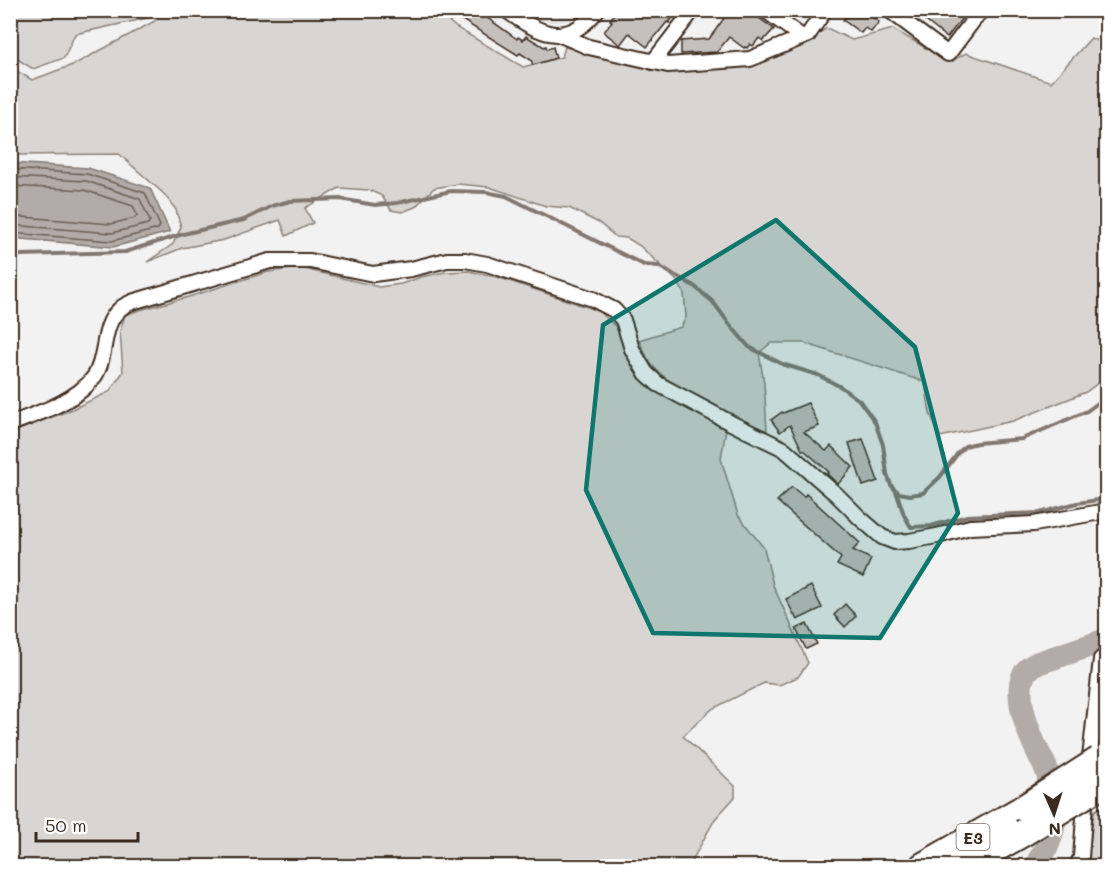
<svg xmlns="http://www.w3.org/2000/svg" width="1117" height="877" viewBox="0 0 1117 877" font-family="Mali,sans-serif">
<style>
.built{fill:#e6e3e2}
.green{fill:#d8d5d2;stroke:#8a8078;stroke-width:1.5}
.water{fill:#b2aba7;stroke:#827770;stroke-width:1.5}
.lines{fill:none;stroke-linecap:round;stroke-linejoin:round}
.shore{stroke:#6b5e55;stroke-width:1.5}
.stream{stroke:#827770;stroke-width:4}
.river{stroke:#b2aba7;stroke-width:24}
.building{fill:#c6c0bd;stroke:#3b2a1e;stroke-width:1.5}
.minor-casing{stroke:#3b2a1e;stroke-width:18}
.motorway-casing{stroke:#3b2a1e;stroke-width:30}
.minor{stroke:#fff;stroke-width:14}
.motorway{stroke:#fff;stroke-width:26}
.motorway-bridge-casing{stroke:#3b2a1e;stroke-width:30;stroke-linecap:butt}
.motorway-bridge{stroke:#fff;stroke-width:26}
.marked{fill:#0f766e;fill-opacity:0.2;stroke:#0f766e;stroke-width:4.5;stroke-linejoin:round}
.labels{text-anchor:middle;dominant-baseline:central;stroke-width:4.5;stroke-linejoin:round;paint-order:stroke}
.shield{fill:#fff;stroke:#766a62;stroke-width:1.5}
.shield-label{font-size:16px;font-weight:bold;fill:#3b2a1e}
</style>
<rect width="100%" height="100%" fill="#f3f2f2"/>
<filter id="ink" filterUnits="userSpaceOnUse"><feTurbulence type="fractalNoise" baseFrequency=".0167" numOctaves="2"/><feDisplacementMap in="SourceGraphic" scale="12" xChannelSelector="R" yChannelSelector="G"/><feConvolveMatrix kernelMatrix="1 2 1 2 8 2 1 2 1" color-interpolation-filters="sRGB"/></filter>
<g filter="url(#ink)">
<path class="built" d="M520 11H587L578 18 565 21 552 22 537 19Z"/>
<g class="green">
<path d="M162 10 436 11 457 28 523 67 562 57 565 47 629 62 688 66 799 46 827 28 852 40 893 29 950 62 966 53 1051 82 1091 38 1106 45V377L1086 392 1013 421 940 437 930 413 925 382 804 343H771L759 353 764 383 767 430 759 429C727 413 674 392 652 365 646 358 643 348 639 340L681 327 686 317 684 293 676 280 640 246 627 238 616 237 599 223 569 208 546 206 489 187 458 184 434 188 415 207 402 212 391 210 382 196 369 190 339 188 305 208 313 223 286 236 280 220 224 240 182 248 147 262 173 244 181 227 176 210 164 194 119 154 11 155 10 67 32 80 75 64 155 21Z"/>
<path d="M10 11 11 10 157 11 152 17 75 34 64 58 33 69 11 55Z"/>
<path d="M301 268 379 287 401 284 421 277 445 272 469 271 497 277 599 311 616 327 629 361 637 374 653 388 726 429 721 459 738 515 764 548 773 585 808 663 798 677 779 685 764 683 712 709 683 736 735 786V797L715 819 689 866H11V433L68 411 109 392 123 372 120 331 125 315 143 309 185 298 268 272Z"/>
<path d="M1106 804V866H1084L1088 860 1094 811Z"/>
</g>
<path class="water" d="M10 163 88 168 150 188 170 232 113 247 11 238Z"/>
<g class="lines">
<g class="shore">
<path d="M10 169 87 174 145 193 160 226 158 229 112 241 10 233"/>
<path d="M10 177 86 181 140 199 150 221 148 224 112 233 10 225"/>
<path d="M10 186 84 190 133 206 137 215 135 218 111 224 10 216"/>
</g>
<g class="stream">
<path d="M10 258 21 255 125 252 183 234 244 220 272 206 290 201 340 199 375 205 397 203 451 191 486 192 506 196 644 265 658 266 694 286 713 302 731 326 749 347 782 364 818 375 841 387 859 400 875 422 883 445 887 474 891 485 896 491 904 515 911 527 931 526 967 516 1040 513 1077 503 1106 499"/>
<path d="M896 490 899 493 910 495 923 493 940 477 958 453 965 446 977 443 1022 439 1087 411 1106 397"/>
</g>
<path class="river" d="M1036 866C1045 851 1055 833 1054 815 1054 802 1052 787 1048 774 1045 763 1037 752 1033 741 1025 723 1015 693 1024 674 1027 668 1033 666 1038 663L1106 640"/>
</g>
<g class="building">
<path d="M446 10H471L482 18 483 15 517 39 518 37 523 40 526 36 544 47 546 46 547 49 553 47 556 58 533 65 531 60 520 53 518 55Z"/>
<path d="M617 10H678L669 23 667 22 647 47 629 33 620 45 604 32 612 21 610 20Z"/>
<path d="M716 10H748L774 29 763 41 759 38 753 46 750 44 747 48 745 47 744 48 729 37 717 52 681 54V41L709 39 725 17Z"/>
<path d="M851 10H858L866 16 868 14 879 22 871 32 865 28 861 33 843 20Z"/>
<path d="M912 10H968L947 38Z"/>
<path d="M808 403 819 426 804 432 826 451 831 446 853 467 838 484 827 474 829 472 804 450H802L790 425 780 432 771 420 782 412 783 413Z"/>
<path d="M863 439 878 481 863 486 849 443Z"/>
<path d="M792 487 804 497 806 494 860 543 853 550 871 559 863 577 837 565 841 558 777 501Z"/>
<path d="M811 586 822 608 797 620 786 599Z"/>
<path d="M845 604 856 616 845 627 834 615Z"/>
<path d="M807 624 817 644 806 649 796 629Z"/>
</g>
<g class="lines">
<g class="minor-casing">
<g id="minor">
<path d="M506 10C539 34 567 49 597 10"/>
<path d="M765 10 802 37"/>
<path d="M889 10 948 54 981 10"/>
<path d="M558 34 589 47 668 65 750 59 808 35 825 10"/>
<path d="M653 62 693 10"/>
<path d="M10 424C37 414 77 401 94 377 108 357 100 326 120 309 123 306 128 304 132 302L270 261H310L373 274 411 269 447 260H465L487 264 593 299 614 310 623 320 632 349 640 363 646 373 658 384 731 423 784 449 837 495 860 518 882 537 895 542 909 541 937 536 970 527 1034 524 1106 511"/>
<path d="M1089 767 1101 659 1106 655"/>
<path d="M1077 866 1081 857 1086 792"/>
</g>
</g>
<g class="motorway-casing">
<g id="motorway">
<path d="M923 866 1024 808"/>
<path d="M965 866 1023 833"/>
</g>
</g>
<use href="#minor" class="minor"/>
<use href="#motorway" class="motorway"/>
<g class="motorway-bridge-casing">
<g id="motorway-bridge">
<path d="M1024 808 1099 760"/>
<path d="M1023 833 1098 787"/>
</g>
</g>
<use href="#motorway-bridge" class="motorway-bridge"/>
</g>
</g>
<path class="marked" d="M776 220 915 347 958 513 880 638 653 633 586 490 603 325Z"/>
<g class="labels">
<rect class="shield" x="956.5" y="824" width="33" height="26" rx="4.5"/>
<g class="shield-label">
<text x="973" y="837">E3</text>
</g>
</g>
<rect width="1117" height="877" fill="none" stroke="#fff" stroke-width="36"/>
<rect x="18" y="18" width="1081" height="841" fill="none" stroke="#3b2a1e" stroke-width="2" filter="url(#ink)"/>
<g transform="translate(1054 814) rotate(177)" stroke="#ffffff" stroke-width="4.5" paint-order="stroke">
<path d="M0-4.5L10 22L0 15L-10 22Z" fill="#3b2a1e"/>
<text y="-9" font-size="16" font-weight="bold" text-anchor="middle" fill="#3b2a1e">N</text>
</g>
<path d="M36 832v9h102v-9" fill="none" stroke="#3b2a1e" stroke-width="3"/>
<text x="45" y="832" font-size="18" fill="#3b2a1e" stroke="#ffffff" stroke-width="4.5" paint-order="stroke">50 m</text>
</svg>
